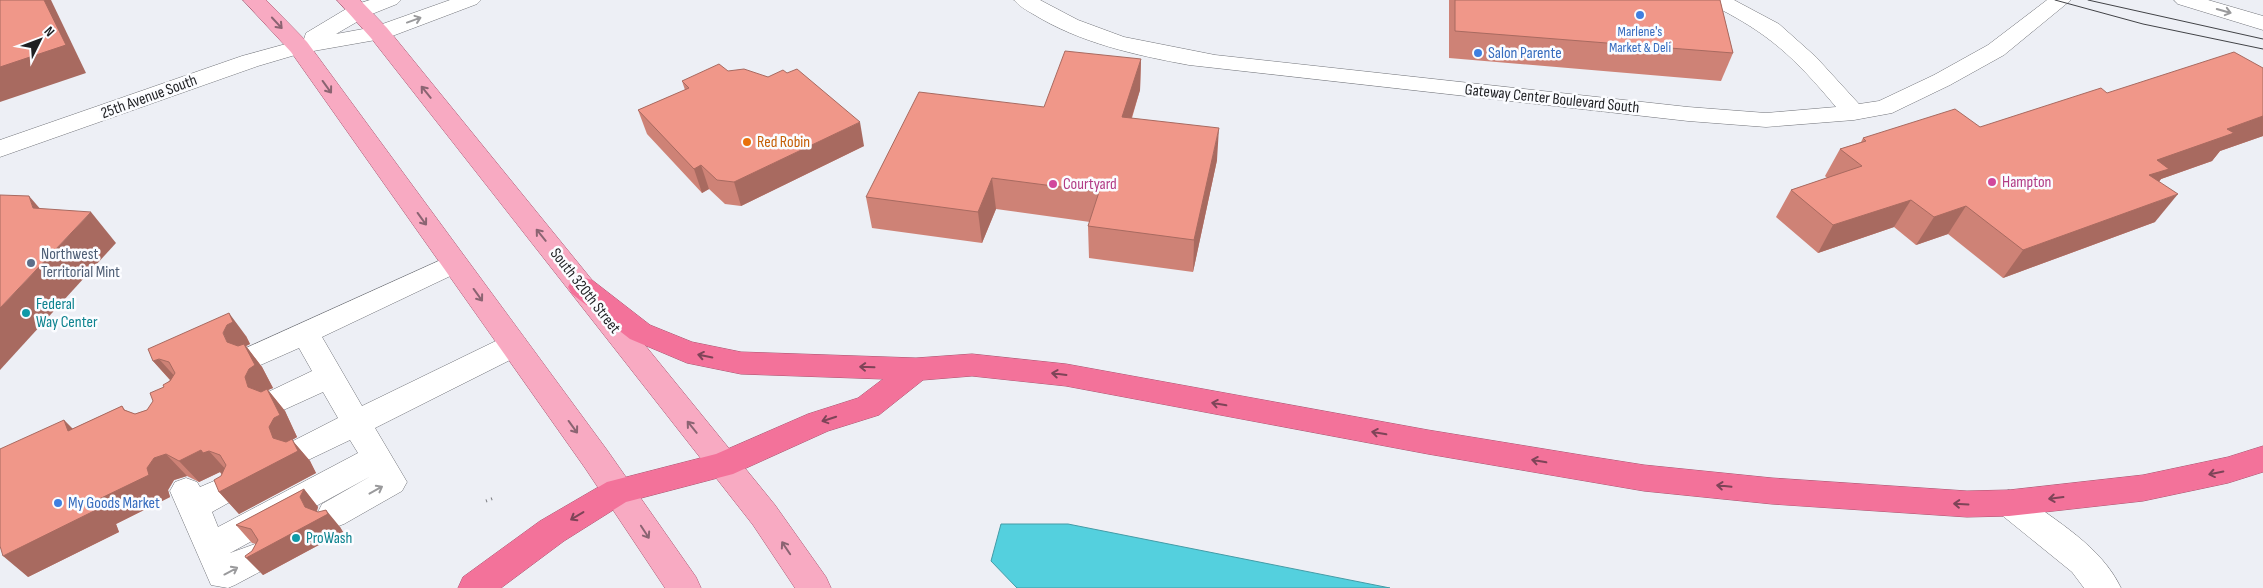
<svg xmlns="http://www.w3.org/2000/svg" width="2263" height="588" viewBox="0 0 2263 588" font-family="'Sofia Sans Condensed',sans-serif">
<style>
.water{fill:#54d0de;stroke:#449ba6}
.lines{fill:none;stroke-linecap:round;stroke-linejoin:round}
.minor-casing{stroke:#72747a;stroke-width:1}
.major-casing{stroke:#a85570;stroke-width:1}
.highway-casing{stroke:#a85570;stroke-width:1}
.path{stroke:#7e7f83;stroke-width:3;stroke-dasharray:1 4.5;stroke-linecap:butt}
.minor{fill:#fff;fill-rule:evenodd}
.major{fill:#f8aac2;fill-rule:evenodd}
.highway{fill:#f3729a;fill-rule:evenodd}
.tram{stroke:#414246;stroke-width:1}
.wall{fill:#ce8276}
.shaded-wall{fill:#a86a60}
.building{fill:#f09789;stroke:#a86a60}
.oneway{stroke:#9a9a9c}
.oneway2{stroke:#8b6472}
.oneway3{stroke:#7e4458}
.shop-dot{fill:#3f7fe0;stroke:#fbfcff;stroke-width:2}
.food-dot{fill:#e8710a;stroke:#fbfcff;stroke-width:2}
.hotel-dot{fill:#d1479c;stroke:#fbfcff;stroke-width:2}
.service-dot{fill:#5c6f8a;stroke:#fbfcff;stroke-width:2}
.culture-dot{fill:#0f9aa8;stroke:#fbfcff;stroke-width:2}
.labels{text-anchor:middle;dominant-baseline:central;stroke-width:5;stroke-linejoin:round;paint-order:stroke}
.far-shop-label{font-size:14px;fill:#366cbe;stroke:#fbfcff}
.shop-label{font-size:16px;fill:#366cbe;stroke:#fbfcff;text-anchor:start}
.street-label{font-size:16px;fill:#1e1f22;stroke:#fbfcff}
.food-label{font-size:16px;fill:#c56008;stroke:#fbfcff;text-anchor:start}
.hotel-label{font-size:16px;fill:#b23c85;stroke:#fbfcff;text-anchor:start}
.service-label{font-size:16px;fill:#4e5e75;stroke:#fbfcff;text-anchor:start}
.culture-label{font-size:16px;fill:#0d838f;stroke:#fbfcff;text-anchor:start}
</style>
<rect width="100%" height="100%" fill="#edeff5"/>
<path class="water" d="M1001 524H1068L1390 588H1017L991 561Z"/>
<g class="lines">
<g class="minor-casing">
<g id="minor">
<path d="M370 0H401L397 4 367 16 336 34 374 27 450 0H481L477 4 387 38 302 53 258 66 0 157V140L242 56 304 39 306 33 351 6Z"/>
<path d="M1014 0H1040L1078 20 1124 37 1215 55 1688 107 1766 113 1836 107C1794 57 1769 33 1710 4L1706 0H1734L1779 24 1816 57 1859 104 1879 101 1934 75 1988 45 2047 0H2071L2004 55 1950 85 1892 113 1854 120 1766 127 1688 121 1189 65C1135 55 1080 43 1033 14 1026 10 1019 6 1014 0Z"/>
<path d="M2174 0H2208L2263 16V30L2178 4Z"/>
<path d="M454 254 463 256 467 263 463 270 322 337 362 406 504 337 514 334 524 337 528 345 524 353 375 428 407 482 402 491 344 524 333 528 322 524 317 514 322 504 371 476 230 553 255 544 267 548 272 558 267 568 235 585 228 588 211 585 170 491 175 482 186 478 197 482 200 487 228 475 239 479 244 488 239 497 212 512 218 527 358 453 350 440 304 462 293 459 289 450 293 441 338 418 323 392 279 412 268 408 264 400 268 392 312 371 299 348 256 367 246 364 242 356 246 348Z"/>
<path d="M2009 490 2020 494C2056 521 2101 546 2121 588H2084L2072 572 1998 512 1993 503 1998 494Z"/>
</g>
</g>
<g class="major-casing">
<g id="major">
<path d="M243 0H266L307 42 607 450 696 577 701 588H665L585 468 291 52Z"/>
<path d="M337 0H360L387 28 775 505 826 577 831 588H795L753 525 371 38Z"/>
</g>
</g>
<g class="highway-casing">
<path id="highway" d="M582 277 592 280 650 325 692 342 741 352 916 358 972 354 1066 364 1428 430 1587 456 1644 465 1772 478 1967 491 2009 490 2143 475 2228 457 2263 446V472L2228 483 2143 501 2009 516 1967 517 1772 504 1644 491 1428 454 1066 386 972 376 923 380 879 415 828 431 733 474 626 502 564 541 501 588H458L463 577 540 521 607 482 716 454 808 414 858 398 883 379 741 374 687 363 630 339 572 294 568 287 572 280Z"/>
</g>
<path class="path" d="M486 501 494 498"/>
<use href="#minor" class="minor"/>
<use href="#major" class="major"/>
<use href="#highway" class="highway"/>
<g class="tram">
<path d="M2055 0 2143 24 2263 49"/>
<path d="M2088 0 2263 39"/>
</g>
</g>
<g class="wall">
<path d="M1449 0H1720L1733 53 1721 81 1449 58Z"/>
<path d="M1141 59 1140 90 1132 118 1217 160 1193 272 1089 258 1088 226 1090 222 996 209 982 243 872 228 866 197Z"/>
<path d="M2263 68V136L2220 151 2212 161 2161 179 2159 182 2155 222 2003 278 1948 234 1916 245 1894 227 1818 253 1776 217 1791 190 1827 178 1825 176 1840 149 1861 142 1863 138 1980 127Z"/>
<path d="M728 71 768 77 864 146 741 206 725 204 709 189 702 193 647 134 638 110 685 90 682 81Z"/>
<path d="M246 336 250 344 246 346 262 367 273 388 268 390 285 411 297 437 292 440 310 461 316 473 239 514 219 492 222 475 220 472 199 482 187 476 174 480 168 490 170 497 116 524 119 532 28 577 64 420 72 429 122 406 125 410 135 414 147 410 170 380 153 361Z"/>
<path d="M304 489 318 507 317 512 340 527 343 532 263 575 252 551 256 544 252 543 236 525Z"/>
</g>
<g class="shaded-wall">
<path d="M44 0H51L86 73 0 102V67Z"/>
<path d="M1141 59 1140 90 1122 148V117Z"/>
<path d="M2263 116V136L2220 151 2212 161 2161 179 2147 196 2128 203 2157 160 2227 129Z"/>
<path d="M860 122 864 146 741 206 734 182Z"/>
<path d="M1219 128 1217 160 1193 272 1194 240Z"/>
<path d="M701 165 709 189 702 193 694 169Z"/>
<path d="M992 178 996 209 982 243 978 212Z"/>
<path d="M2178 194 2155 222 2003 278 2023 250Z"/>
<path d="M29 196 56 227 33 208Z"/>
<path d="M1911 200 1894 227 1818 253 1833 225Z"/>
<path d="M1966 206 1948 234 1916 245 1934 217Z"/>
<path d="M91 212 116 243 0 370V308Z"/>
<path d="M229 313 246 336 250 344 246 346 262 367 273 388 268 390 285 411 297 437 292 440 310 461 316 473 239 514 219 492 273 438 269 427 262 399 248 387 245 377 240 355 227 342 223 333Z"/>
<path d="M159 359 179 381 173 383 153 361Z"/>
<path d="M64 420 86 442 68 431Z"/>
<path d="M201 450 209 451 229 473 223 475 220 472 199 482 179 461Z"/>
<path d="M166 454 187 476 174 480 168 490 170 497 116 524 119 532 28 577 3 556 93 502 147 468 154 458Z"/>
<path d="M304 489 318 507 315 515 326 510 340 527 343 532 263 575 246 558 305 507 300 497Z"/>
</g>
<g class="building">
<path d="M0 0H44L66 45 0 67Z"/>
<path d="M1455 0H1720L1733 53 1455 31Z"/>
<path d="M1065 51 1141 59 1122 117 1219 128 1194 240 1088 226 1099 192 992 178 978 212 866 197 919 92 1044 107Z"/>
<path d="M2234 52 2263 68V116L2227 129 2234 133 2157 160 2169 169 2149 175 2178 194 2023 250 1966 206 1934 217 1911 200 1833 225 1791 190 1862 166 1840 149 1866 141 1863 138 1955 109 1980 127 2101 88 2107 93Z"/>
<path d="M719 64 728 71 744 69 768 77 783 70 787 73 797 69 860 122 734 182 717 180 701 165 694 169 638 110 689 88 682 81Z"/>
<path d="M0 195 29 196 33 208 91 212 0 308Z"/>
<path d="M229 313 233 322 227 325 223 333 227 342 238 346 244 344 255 365 249 369 245 377 248 387 261 392 267 389 280 415 274 418 269 427 273 438 286 442 292 439 298 451 219 492 214 480 221 476 226 465 220 455 209 451 203 453 201 450 179 461 166 454 154 458 147 468 149 475 93 502 96 510 3 556 0 546V449L64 420 68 431 122 406 124 410 135 414 147 410 153 401 150 393 164 387 163 385 170 381 175 373 169 362 159 359 153 361 148 349Z"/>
<path d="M304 489 300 497 305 507 318 512 326 510 328 514 246 558 245 556 252 551 258 540 251 529 236 525Z"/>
</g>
<defs><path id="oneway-shaft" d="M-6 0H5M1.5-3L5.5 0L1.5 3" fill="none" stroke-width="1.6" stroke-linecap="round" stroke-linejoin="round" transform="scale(1.25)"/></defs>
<g class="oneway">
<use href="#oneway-shaft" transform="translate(2224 11) rotate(16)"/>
<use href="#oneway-shaft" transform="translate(414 20) rotate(-20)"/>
<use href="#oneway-shaft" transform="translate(376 490) rotate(-29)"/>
<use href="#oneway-shaft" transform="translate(231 571) rotate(-28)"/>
</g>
<g class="oneway2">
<use href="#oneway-shaft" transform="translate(277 23) rotate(47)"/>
<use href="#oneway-shaft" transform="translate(327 87) rotate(54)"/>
<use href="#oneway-shaft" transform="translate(426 92) rotate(-129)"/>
<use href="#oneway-shaft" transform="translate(422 219) rotate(54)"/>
<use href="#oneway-shaft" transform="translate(541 235) rotate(-129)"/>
<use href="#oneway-shaft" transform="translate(478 295) rotate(54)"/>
<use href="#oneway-shaft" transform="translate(573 427) rotate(54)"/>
<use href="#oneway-shaft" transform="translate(692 427) rotate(-129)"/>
<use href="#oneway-shaft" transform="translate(645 532) rotate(57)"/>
<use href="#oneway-shaft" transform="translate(786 548) rotate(-124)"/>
</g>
<g class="oneway3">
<use href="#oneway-shaft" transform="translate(705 356) rotate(-168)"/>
<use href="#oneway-shaft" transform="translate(867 367) rotate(-178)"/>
<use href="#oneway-shaft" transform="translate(1059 374) rotate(-173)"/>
<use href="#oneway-shaft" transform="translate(1219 404) rotate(-170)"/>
<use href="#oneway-shaft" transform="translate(829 419) rotate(162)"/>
<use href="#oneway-shaft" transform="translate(1379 433) rotate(-170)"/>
<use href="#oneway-shaft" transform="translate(1539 461) rotate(-170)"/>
<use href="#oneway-shaft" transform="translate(2216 473) rotate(168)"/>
<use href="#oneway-shaft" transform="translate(1724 486) rotate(-174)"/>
<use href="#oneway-shaft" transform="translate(2056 498) rotate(173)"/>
<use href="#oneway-shaft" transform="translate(1961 504) rotate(-177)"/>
<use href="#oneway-shaft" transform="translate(577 516) rotate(149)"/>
</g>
<g class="shop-dot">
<circle cx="1640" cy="15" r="5"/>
<circle cx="1478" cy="53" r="5"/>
<circle cx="58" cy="503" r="5"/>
</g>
<circle class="food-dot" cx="747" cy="142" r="5"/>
<g class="hotel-dot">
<circle cx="1992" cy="182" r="5"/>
<circle cx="1053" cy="184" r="5"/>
</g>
<circle class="service-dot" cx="31" cy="263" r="5"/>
<g class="culture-dot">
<circle cx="26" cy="313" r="5"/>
<circle cx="296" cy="538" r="5"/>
</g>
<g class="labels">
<g class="far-shop-label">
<text x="1640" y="31">Marlene's<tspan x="1640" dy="16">Market &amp; Deli</tspan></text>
</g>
<g class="shop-label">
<text x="1488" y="53">Salon Parente</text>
<text x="68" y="503">My Goods Market</text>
</g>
<g class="street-label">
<text transform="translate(149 97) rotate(-20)">25th Avenue South</text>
<text transform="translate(1552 99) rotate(6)">Gateway Center Boulevard South</text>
<text transform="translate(585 291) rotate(52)">South 320th Street</text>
</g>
<g class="food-label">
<text x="757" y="142">Red Robin</text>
</g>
<g class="hotel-label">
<text x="2002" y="182">Hampton</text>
<text x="1063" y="184">Courtyard</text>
</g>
<g class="service-label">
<text x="41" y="254">Northwest<tspan x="41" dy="18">Territorial Mint</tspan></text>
</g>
<g class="culture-label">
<text x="36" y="304">Federal<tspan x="36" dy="18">Way Center</tspan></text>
<text x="306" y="538">ProWash</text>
</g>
</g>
<g transform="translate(40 40) rotate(48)" stroke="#fbfcff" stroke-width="4" paint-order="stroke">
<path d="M0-4L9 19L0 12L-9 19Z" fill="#1e1f22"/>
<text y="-8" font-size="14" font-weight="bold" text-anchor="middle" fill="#1e1f22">N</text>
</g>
</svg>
